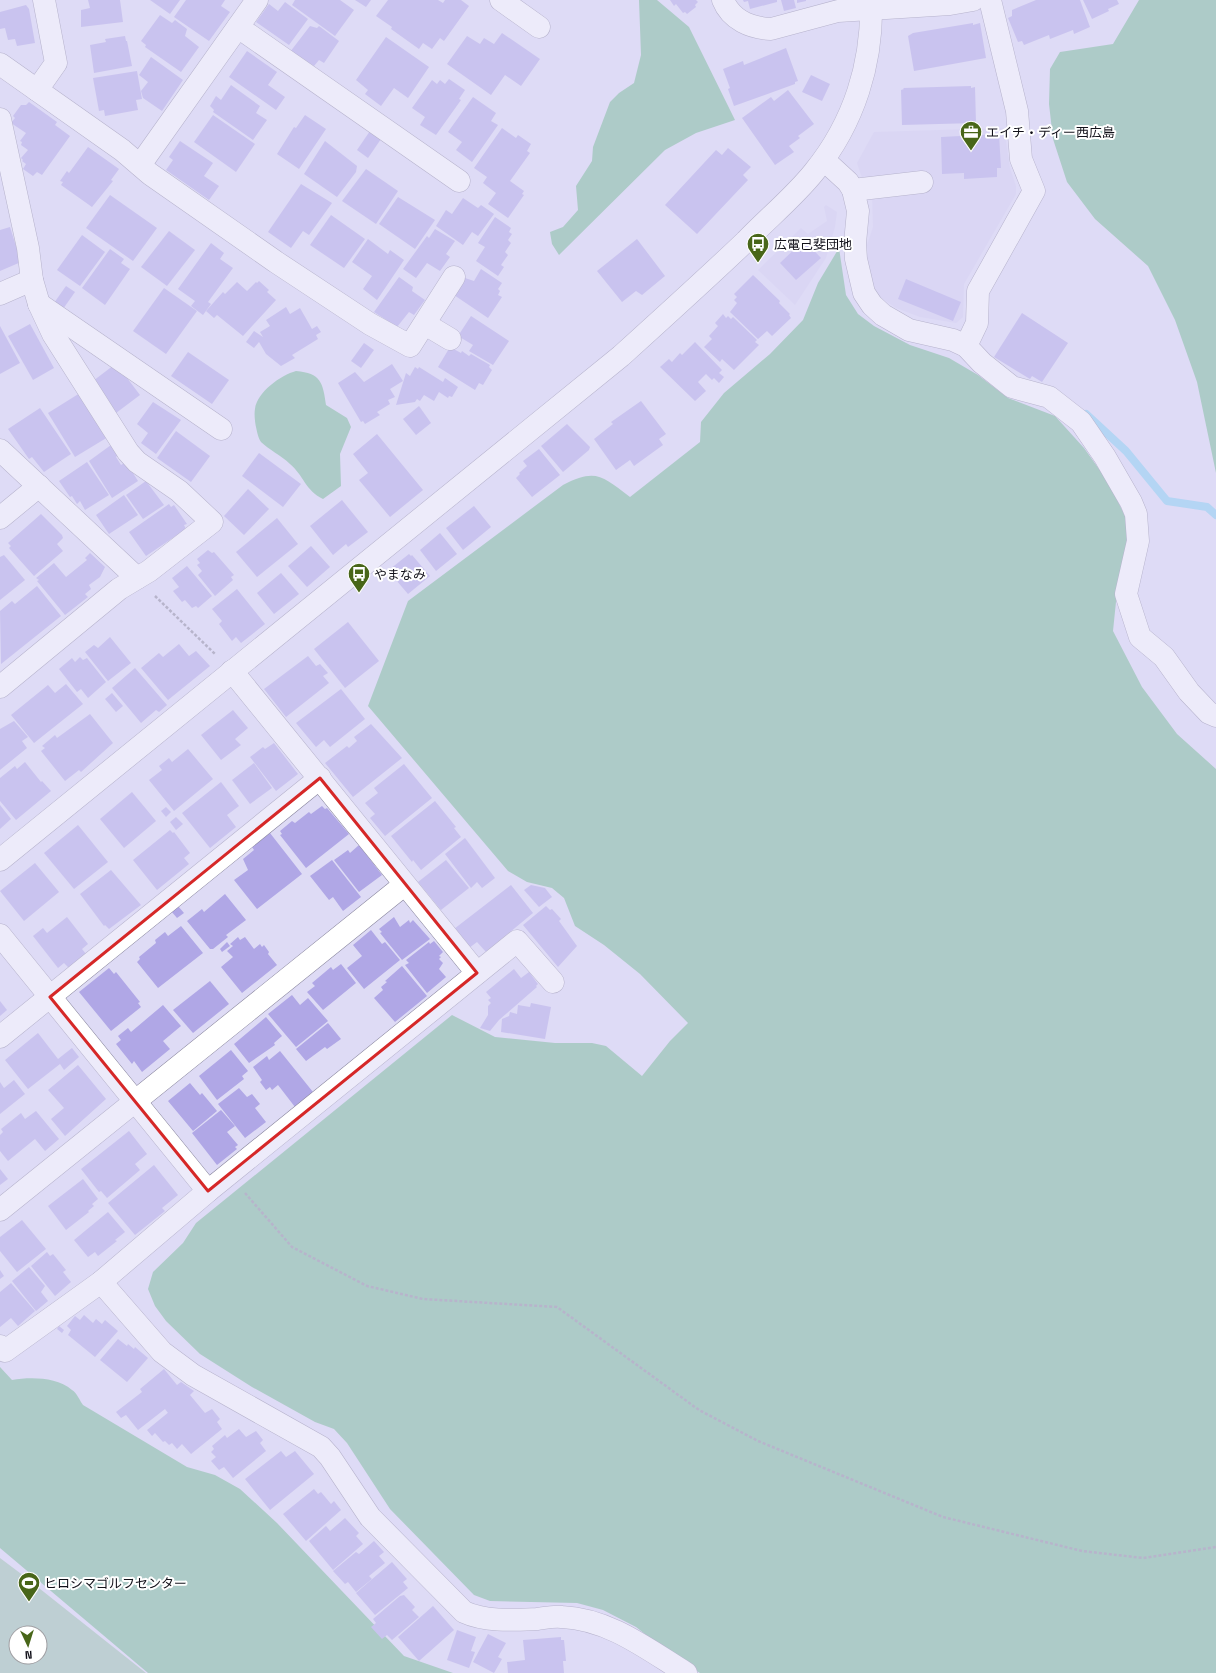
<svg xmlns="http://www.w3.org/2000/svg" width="1216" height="1673" viewBox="0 0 1216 1673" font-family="'Space Grotesk','Noto Sans JP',sans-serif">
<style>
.built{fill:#d5d1f2}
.green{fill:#98c2a9;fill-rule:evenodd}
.forest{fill:#72b891}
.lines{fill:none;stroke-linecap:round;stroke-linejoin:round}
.stream{stroke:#81cef1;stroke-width:8}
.building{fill:#b0a7e6}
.minor-casing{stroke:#87849c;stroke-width:23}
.path{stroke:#878598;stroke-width:2.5;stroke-dasharray:3 2;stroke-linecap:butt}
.minor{stroke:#fff;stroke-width:22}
.marked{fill:none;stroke:#d62828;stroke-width:3;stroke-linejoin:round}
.labels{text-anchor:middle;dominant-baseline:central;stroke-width:4;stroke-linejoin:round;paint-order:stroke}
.poi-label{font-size:13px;fill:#111019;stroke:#fff;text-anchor:start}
</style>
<rect width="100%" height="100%" fill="#dedbf5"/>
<g class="built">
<path d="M1004 128 1010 168 1016 186V194L964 284 963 317 956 323 920 317 896 308 880 297 872 283 868 265 867 245 873 227 872 195 861 175 857 163 874 132Z"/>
<path d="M826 205 837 212 835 227 826 258 795 305 758 270 801 228 808 234 827 221 824 207Z"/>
</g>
<path class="green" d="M0 1558 20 1573 146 1673H0ZM16 1633H40V1657H16Z"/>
<g class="forest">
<path d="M639 0H657L689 27 735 120 696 133 665 150 559 255 552 244 550 232 563 227 578 210 576 186 592 161 593 147 610 102 619 93 634 83 641 55Z"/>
<path d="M1139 0H1216V473L1197 382 1175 320 1148 266 1095 219 1067 182 1053 139 1049 104 1050 69 1060 52 1113 44Z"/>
<path d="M839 248 846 295 858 314 874 326 910 345 949 358 978 375 1008 398 1055 416 1084 448 1109 483 1125 516 1129 544 1117 592 1113 631 1142 687 1177 734 1216 769V1673H700L674 1657 636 1627 603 1610 577 1603 490 1601 474 1595 390 1509 347 1443 334 1429 315 1422 252 1387 200 1354 166 1321 155 1306 148 1289 153 1272 183 1243 196 1223 452 1015 495 1037 555 1043H592L606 1046 642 1076 670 1041 688 1023 640 974 604 945 575 926 564 898 552 888 527 882 508 871 368 706 408 601 563 485C596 468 602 476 630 497L700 442 701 422 724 393 770 354 803 320 818 283Z"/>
<path d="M296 371C321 373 323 383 326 405L347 418 351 427 340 454 341 486 323 499C305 490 304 476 290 464 281 455 269 450 261 442 258 438 257 431 256 427 255 422 254 414 255 409 257 392 281 375 296 371Z"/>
<path d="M0 1367 12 1380C31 1377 56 1377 72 1390 77 1393 80 1401 83 1405L187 1467 215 1475 240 1489 277 1523 404 1656 453 1673H148L0 1548Z"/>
</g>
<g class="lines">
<path class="stream" d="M1086 414 1126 451 1167 501 1207 507 1216 515"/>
</g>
<g class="building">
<path d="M88 0H120L123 22 81 27V10L90 8Z"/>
<path d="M150 0H180L170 14Z"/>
<path d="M186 0H225L221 6 230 12 209 41 174 17Z"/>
<path d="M295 0H340L354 10 335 36 292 5Z"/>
<path d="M355 0H371L366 7Z"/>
<path d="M388 0H438L443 3 445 0H461L469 6 444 41 440 38 432 49 423 43 419 49 391 29 392 27 376 16Z"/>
<path d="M670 0H696L698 2 695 5 696 7 687 14 685 12 683 13 676 4 674 6Z"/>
<path d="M743 0H777V2L750 9 748 1 744 2Z"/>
<path d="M781 0H794L796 8 784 11Z"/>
<path d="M797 0H806V1L797 3Z"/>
<path d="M1036 0H1080L1090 27 1074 34 1073 30 1050 39 1049 35 1024 45 1022 41 1018 42 1008 18 1012 16V10Z"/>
<path d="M1083 0H1117L1119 4 1108 9 1109 11 1092 19Z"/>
<path d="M285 2 308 19 289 45 256 22 269 4 278 11Z"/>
<path d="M26 5 29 9 35 43 17 46 15 39 8 40 5 28 0 29V12Z"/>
<path d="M160 15 172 23 175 20 187 29 185 36 199 47 181 72 145 47 146 45 141 41Z"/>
<path d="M973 23V25L980 23 986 58 914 71 908 36 913 33Z"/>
<path d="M310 26 317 28 319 26 339 41 324 63 319 60 314 66 304 60 303 61 290 52Z"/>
<path d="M502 33 540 59 521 86 505 75 491 95 447 64 467 36 480 44 484 38 494 44Z"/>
<path d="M125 36 126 41H127L132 66 94 73 90 45 106 42 105 39Z"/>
<path d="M386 37 429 67 408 98 394 88 381 106 365 94 368 90 356 80Z"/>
<path d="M786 48 798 81 795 82V84L734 106 728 89 730 88 723 69 743 61 744 65Z"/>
<path d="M247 51 277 72 268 85 285 97 276 110 229 77Z"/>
<path d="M151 57 183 80 162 111 143 98 141 91 148 82 139 75Z"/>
<path d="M137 71 142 99 136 100 138 110 105 116 104 110 99 111 93 78Z"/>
<path d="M811 75 830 84 822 101 802 92Z"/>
<path d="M449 79 465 90 459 99 461 100 436 135 420 125 425 117 412 108 432 80 437 84 440 80 445 84Z"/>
<path d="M231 85 260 106 256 113 267 120 253 140 213 112 214 110 210 106 216 96 221 100Z"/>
<path d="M971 86V88L975 87 976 123 902 125 901 90 904 89 903 88Z"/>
<path d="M788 90 814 124 798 136 800 138 789 146 794 152 775 165 742 118 771 97 774 101Z"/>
<path d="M473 97 496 113 491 121 498 125 472 162 456 150 462 142 448 132Z"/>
<path d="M29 102 57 122 55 125 70 136 42 175 37 172 33 176 23 169 26 164 22 161 23 160 21 158 28 150 21 145 22 142 20 141 26 133 11 123 15 118 13 116 21 105H26Z"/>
<path d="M213 115 255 144 236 172 194 142Z"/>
<path d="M305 115 326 129 299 169 277 154 294 127 296 128Z"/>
<path d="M502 128 516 138 518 135 531 144 527 151 530 153 510 181 524 191 522 194 524 195 508 218 488 204 496 193 483 183 487 177 474 168Z"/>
<path d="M370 131 381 139 368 158 357 150Z"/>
<path d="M999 134 1001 168H997V177L964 179V173L942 174 941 137Z"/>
<path d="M180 141 213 163 204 176 219 186 209 200 166 170 173 160 169 157Z"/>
<path d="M325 141 357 166 356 172 337 197 304 174Z"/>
<path d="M88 147 119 169 111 180 113 181 92 207 61 185 63 182 60 181 67 171 69 173Z"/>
<path d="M728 148 751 167 743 175 748 180 697 234 665 205 716 150 722 155Z"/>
<path d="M366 169 398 191 376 224 342 201Z"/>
<path d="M301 184 332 203 309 235 303 231 291 248 268 232Z"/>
<path d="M110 195 157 228 133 261 86 228Z"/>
<path d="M398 197 435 220 415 249 379 224Z"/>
<path d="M463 198 478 208 481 205 494 214 478 236 472 232 463 245 436 226 446 210 452 214Z"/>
<path d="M331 215 365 239 344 268 310 245Z"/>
<path d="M495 217 511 228 509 232 512 234 508 240 511 243 505 252 508 255 501 265 504 267 498 276 476 261 485 247 478 243Z"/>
<path d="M10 227 21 262 0 271V230Z"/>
<path d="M435 229 455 241 446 254 450 257 440 271 427 263 416 278 403 269 427 236 429 238Z"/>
<path d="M169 231 195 250 167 286 141 267Z"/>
<path d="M82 235 105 252 80 286 57 270Z"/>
<path d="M368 239 388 254 390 250 404 260 377 300 363 289 372 276 352 262Z"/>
<path d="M637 239 665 276 642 295 636 291 622 302 597 271Z"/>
<path d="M804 240 821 258 796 280 780 263Z"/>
<path d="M211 243 224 253 220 259 233 268 208 302 211 304 203 315 191 306 195 301 178 289Z"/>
<path d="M110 249 124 259 121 263 130 269 105 305 82 288Z"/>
<path d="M481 269 502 283 498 289 500 291 498 295 502 297 488 318 454 295 465 278 474 281Z"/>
<path d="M753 275 780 301 779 303 790 314 789 315 791 318 772 336 767 331 758 339 730 312 737 303 734 300 737 297 734 294Z"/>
<path d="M399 277 413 287 412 291 425 300 414 315 409 312 397 327 374 312Z"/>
<path d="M906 279 961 302 953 321 898 299Z"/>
<path d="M259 281 269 290 267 292 276 300 243 336 217 315 214 318 206 311 223 292 225 294 237 282 247 291 256 282 257 283Z"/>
<path d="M66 286 75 292 63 309 54 303Z"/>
<path d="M164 288 197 311 166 354 133 331Z"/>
<path d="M286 307 290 314 300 308 312 329 317 326 321 332 316 335 318 339 292 355 295 358 281 366 266 354 259 342 254 348 246 342 254 331 263 337 260 332 270 326 266 320Z"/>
<path d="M1022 313 1068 343 1042 382 1032 376 1030 379 994 357Z"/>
<path d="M723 314 726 318 728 316 731 319 733 317 757 340 755 342 759 345 734 370 722 359 720 362 704 347 712 339 709 336 718 326 715 323Z"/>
<path d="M471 316 509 341 493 365 469 351 473 345 458 336Z"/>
<path d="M30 324 54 368 33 380 8 336Z"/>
<path d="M0 326 20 363 0 374Z"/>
<path d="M695 342 722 370 719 373 724 377 719 383 714 378 712 380 706 374 698 382 706 391 695 401 660 367 669 359 672 362 680 353 682 355Z"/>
<path d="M364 343 374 350 361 368 351 361Z"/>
<path d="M450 347 461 353 462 351 469 356 471 354 490 365 489 367 492 370 483 385 479 383 475 390 438 367Z"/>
<path d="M188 352 229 380 212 404 171 376Z"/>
<path d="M392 364 403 381 390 389 395 397 388 400 390 404 377 412 380 415 365 424 363 421 361 422 338 383 355 372 364 382Z"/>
<path d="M114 365 122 375 124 374 140 395 116 413 93 381Z"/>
<path d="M415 367 418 369 419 367 443 382 445 378 458 387 452 397 449 396 448 398 439 392 434 401 424 395 420 401 417 399 415 402 396 405 406 373 410 376Z"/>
<path d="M80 393 108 437 75 457 48 413Z"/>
<path d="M641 401 666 434 659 439 663 445 634 466 630 460 616 470 594 439 613 424 611 422Z"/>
<path d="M153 402 181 420 156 454 141 443 148 433 137 424Z"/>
<path d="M419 406 431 423 416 435 403 419Z"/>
<path d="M40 408 71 454 44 472 32 457 29 459 8 429Z"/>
<path d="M567 424 590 447 589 450 563 472 541 446Z"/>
<path d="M176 431 210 456 191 482 157 458Z"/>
<path d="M377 434 423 490 390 517 359 480 368 473 353 454Z"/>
<path d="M111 445 118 455 116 457 121 465 126 462 138 481 112 498 89 461Z"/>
<path d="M539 449 560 475 532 497 516 478 520 474 519 473 527 466 523 461Z"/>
<path d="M259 453 301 484 283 507 242 476Z"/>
<path d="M87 462 109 495 85 510 80 501 77 504 72 496 70 497 59 481Z"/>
<path d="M146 481 164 505 143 519 126 495Z"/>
<path d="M248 489 269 509 244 535 224 516Z"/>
<path d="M124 495 138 515 109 534 96 515Z"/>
<path d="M342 500 368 532 348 547 346 544 333 555 310 526Z"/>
<path d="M169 504 171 507 174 505 187 524 184 525 186 529 146 556 129 532Z"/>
<path d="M474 506 491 527 463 550 446 528Z"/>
<path d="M41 514 62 535 63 538 57 544 63 551 34 576 9 548 11 546 8 543Z"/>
<path d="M277 518 298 544 257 577 236 552Z"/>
<path d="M440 533 457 554 436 571 420 550Z"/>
<path d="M311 546 330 567 307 587 288 566Z"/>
<path d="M208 550 212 553 214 552 234 575 231 577 233 580 215 596 198 575 202 571 197 565 200 563 197 559Z"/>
<path d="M90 553 105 567 100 577 89 585 91 589 85 594 88 597 65 615 37 581 39 580 36 578 54 563 66 577 87 560 85 558Z"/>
<path d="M409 554 411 556 412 555 430 576 408 594 390 573 392 571 390 569Z"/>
<path d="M4 555 25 580 0 600V557Z"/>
<path d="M187 566 212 596 198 608 196 606 192 608 185 600 182 602 173 591 179 587 172 578Z"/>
<path d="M281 573 299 594 274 614 257 593Z"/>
<path d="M37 586 61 616 1 664 0 611 12 601 15 604Z"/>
<path d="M237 589 265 624 241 643 236 637 232 641 219 624 222 621 212 609Z"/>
<path d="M348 622 379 661 345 688 314 649Z"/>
<path d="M110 637 131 663 108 681 85 652 94 645 98 648Z"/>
<path d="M179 644 189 656 196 651 210 666 168 700 141 668 159 653 163 657Z"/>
<path d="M308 656 316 666 320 664 328 673 323 676 329 683 286 717 264 689Z"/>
<path d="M80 657 83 660 87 658 106 682 88 698 81 689 77 692 59 669 72 658 75 662Z"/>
<path d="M135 668 167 705 159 712 156 710 141 723 112 688Z"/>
<path d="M66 684 83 704 34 743 11 715 48 685 55 693Z"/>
<path d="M341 689 365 719 330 747 324 740 316 747 296 723Z"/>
<path d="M112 693 123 706 116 712 105 699Z"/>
<path d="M233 710 248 728 235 739 241 745 221 760 201 735Z"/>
<path d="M90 714 113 743 81 772 79 770 65 781 41 751 45 748 42 746 55 735 57 738Z"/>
<path d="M14 721 28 737 22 741 27 748 0 770V729Z"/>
<path d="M371 724 402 758 353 797 325 763 347 746 349 748 357 741 354 737Z"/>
<path d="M274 743 298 774 276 791 250 757 263 747 265 749Z"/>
<path d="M188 749 213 779 174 811 149 780 162 770 159 766 169 758 172 762Z"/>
<path d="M25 762 41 782 42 781 51 791 16 820 0 801V778L15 766 17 769Z"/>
<path d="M254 763 272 788 250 804 232 780Z"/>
<path d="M404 764 432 798 385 836 370 818 375 814 365 803 378 793 374 788Z"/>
<path d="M221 782 239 806 227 815 236 827 210 848 182 813Z"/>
<path d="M132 792 156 821 124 848 100 819Z"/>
<path d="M435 801 456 827 454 828 461 837 421 870 413 860 412 862 391 836Z"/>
<path d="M0 805 11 819 0 829Z"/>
<path d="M322 806 325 809 327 808 349 834 306 868 280 835 282 834 280 831 292 821 295 823 309 812 311 814Z"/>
<path d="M166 807 171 812 166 817 161 811Z"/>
<path d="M176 817 183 824 176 830 170 822Z"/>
<path d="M78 825 108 862 74 889 44 853Z"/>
<path d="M170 830 173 833 174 832 190 853 184 858 189 864 157 890 133 860Z"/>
<path d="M270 833 302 874 257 909 234 880 248 870 243 859 254 850 252 847Z"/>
<path d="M465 838 495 878 482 888 477 882 471 888 445 854Z"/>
<path d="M359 845 382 875 359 892 334 860 348 850 350 853Z"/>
<path d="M332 860 361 897 343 911 333 897 329 900 310 876Z"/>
<path d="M446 860 469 888 441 910 418 882Z"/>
<path d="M35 863 59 892 24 921 0 891Z"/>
<path d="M111 870 141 905 109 929 105 925 104 926 80 894Z"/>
<path d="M511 885 533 913 486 952 477 942 469 948 454 929Z"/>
<path d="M531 885 545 888 552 897 539 907 524 890Z"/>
<path d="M225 894 246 920 226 935 228 937 213 949H210L187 921 202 909 204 912Z"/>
<path d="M178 906 184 913 177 918 171 911Z"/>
<path d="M546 906 550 910 552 909 561 919 559 921 577 946 558 967 523 925Z"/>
<path d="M67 917 88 944 82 949 86 954 69 968 64 963 58 968 33 936 43 928 47 933Z"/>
<path d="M394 917 400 927 409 920 410 923 413 920 430 939 402 960 380 933 382 932 379 929Z"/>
<path d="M181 926 203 953 158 988 137 962 140 959 139 957 156 943 155 940 165 932 168 936Z"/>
<path d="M371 930 382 944 385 942 400 960 364 989 347 968 362 956 353 945Z"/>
<path d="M238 937 240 940 245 937 254 949 260 944 262 947 264 945 269 952 268 954 277 965 242 993 221 967 233 957 227 951 233 946 230 944Z"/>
<path d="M434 941 443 952 439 956 441 957 439 959 443 963 439 969 446 977 427 993 405 965 409 963 406 960 429 942 430 944Z"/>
<path d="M227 942 230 946 222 952 220 949Z"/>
<path d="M341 964 356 983 323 1010 307 992 315 986 312 983 331 967 333 970Z"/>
<path d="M402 966 427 996 395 1022 374 998 383 990 381 987 387 982 385 981Z"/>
<path d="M109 968 114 974 116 972 140 1002 138 1003 141 1007 111 1031 79 992Z"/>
<path d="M514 969 521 978 529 972 538 984 536 986 537 987 499 1020 490 1031 480 1028 488 1015V1006L491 1003 488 1000 491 998 486 992Z"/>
<path d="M210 981 229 1004 193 1033 173 1010Z"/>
<path d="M292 995 300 1005 308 998 328 1021 296 1047 268 1014Z"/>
<path d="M0 1001 7 1010 0 1016Z"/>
<path d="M531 1003 551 1007 545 1039 501 1032 502 1019 509 1016 510 1012 517 1014 518 1005 530 1007Z"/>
<path d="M163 1005 181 1026 163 1041 170 1049 142 1072 134 1061 132 1064 116 1044 121 1040 118 1036 128 1028 131 1032Z"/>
<path d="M266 1017 282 1036 274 1043 275 1045 249 1063 234 1044Z"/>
<path d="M328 1023 341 1039 327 1049 325 1047 306 1061 296 1049Z"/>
<path d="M38 1033 58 1059 72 1048 79 1057 64 1070 60 1064 28 1089 5 1060Z"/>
<path d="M231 1050 248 1071 242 1076 244 1079 217 1100 199 1076Z"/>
<path d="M280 1051 313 1092 295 1107 278 1085 272 1090 270 1087 266 1090 260 1082 262 1080 253 1067 267 1056 269 1060Z"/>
<path d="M78 1065 106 1099 65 1136 51 1119 64 1108 48 1090Z"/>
<path d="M14 1080 25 1094 0 1114V1082L4 1088Z"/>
<path d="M190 1083 200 1095 202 1093 217 1111 193 1131 168 1101Z"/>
<path d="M239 1088 247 1097 252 1094 260 1104 255 1108 266 1122 245 1138 218 1104Z"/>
<path d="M221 1110 235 1126 227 1132 238 1145 235 1147 237 1149 217 1165 192 1133Z"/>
<path d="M36 1111 59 1139 45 1151 35 1139 8 1161 0 1151V1135L3 1132 1 1129 21 1113 25 1119Z"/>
<path d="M129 1131 147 1154 135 1164 140 1170 107 1198 101 1191 99 1192 81 1169Z"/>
<path d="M154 1165 178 1195 162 1208 165 1211 135 1235 108 1203Z"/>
<path d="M0 1169 8 1179 0 1185Z"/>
<path d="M83 1179 98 1199 92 1204 94 1206 88 1211 89 1212 66 1230 48 1206Z"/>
<path d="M108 1212 125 1232 115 1240 117 1241 98 1256 95 1252 88 1257 74 1240Z"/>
<path d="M22 1220 46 1249 17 1272 0 1251V1237Z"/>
<path d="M47 1252 50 1256 53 1254 66 1270 63 1272 71 1282 55 1296 31 1266Z"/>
<path d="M29 1267 45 1286 41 1292 48 1301 36 1311 12 1281Z"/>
<path d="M0 1270 4 1276 0 1279Z"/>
<path d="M11 1283 35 1311 18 1326 11 1318 0 1327V1292Z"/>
<path d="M84 1315 93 1323 96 1319 102 1324 105 1320 118 1331 95 1357 68 1335 71 1330 67 1326 75 1316 80 1320Z"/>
<path d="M59 1326 64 1330 62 1333 57 1329Z"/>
<path d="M118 1339 127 1346 128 1344 134 1349 135 1347 148 1358 127 1382 100 1360Z"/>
<path d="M164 1369 177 1385 181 1382 194 1391 190 1395 205 1413 212 1409 220 1419 217 1422 222 1429 191 1454 182 1444 177 1449 172 1443 169 1445 165 1441 163 1442 155 1433 152 1436 147 1430 181 1402 168 1413 165 1409 138 1430 126 1415 121 1418 116 1412 142 1392 140 1389Z"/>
<path d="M239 1429 246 1437 256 1431 263 1440 260 1443 266 1451 233 1478 224 1467 219 1470 211 1461 216 1457 211 1452 214 1449 212 1446 225 1435 227 1438Z"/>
<path d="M281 1451 286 1457 295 1451 314 1474 270 1510 245 1479Z"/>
<path d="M314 1489 318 1494 321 1492 331 1504 334 1501 341 1510 306 1541 283 1514Z"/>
<path d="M345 1518 359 1533 356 1536 363 1544 333 1570 309 1541 326 1526 330 1531Z"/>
<path d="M374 1541 384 1552 379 1556 385 1563 369 1576 372 1579 356 1592 348 1582 345 1584 333 1571 356 1552 359 1554Z"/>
<path d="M392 1562 407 1579 403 1582 408 1588 375 1615 356 1593Z"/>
<path d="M404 1595 415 1607 412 1610 419 1617 392 1640 387 1635 382 1639 371 1627 376 1623 373 1619 400 1596Z"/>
<path d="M433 1606 454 1630 419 1661 398 1637Z"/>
<path d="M457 1630 476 1637 471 1651 475 1652 469 1668 447 1660Z"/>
<path d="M488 1634 506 1643 498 1657 502 1659 494 1673 473 1662Z"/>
<path d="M561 1637V1640H564L566 1661H563L564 1673H508L507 1662 525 1660 523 1640Z"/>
</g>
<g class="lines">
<g class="minor-casing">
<g id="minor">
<path d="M501 0 539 27"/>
<path d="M723 0C731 20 751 28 771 29L838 11 950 4 973 0"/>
<path d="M238 27 459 181"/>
<path d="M0 64 122 150 150 174 276 262 370 324 410 346 454 277"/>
<path d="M37 90 56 63 44 0"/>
<path d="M0 119 28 248 32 280 39 304 53 334 128 452 137 462 179 491 212 522 149 571 119 589 0 687"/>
<path d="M824 160 848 182 853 190 858 211 855 243 856 259 864 293 872 305 883 315 909 330 953 340 966 346 982 363 1012 387 1049 397 1081 422 1105 457 1131 502 1136 514 1138 541 1126 594 1140 637 1164 657 1189 692 1209 713 1216 716"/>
<path d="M140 165 257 0"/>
<path d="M853 190 922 182"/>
<path d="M0 294 32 280"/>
<path d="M39 304 221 429"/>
<path d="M425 324 450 339"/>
<path d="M966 346 977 323 978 291 1034 191 1021 159 1017 111 990 0"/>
<path d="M0 450 137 578"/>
<path d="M0 518 39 486"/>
<path d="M232 671 477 973"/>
<path d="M0 860 621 356C663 318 705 280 746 241 768 218 794 197 814 172 854 123 873 63 871 0"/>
<path d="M0 935 208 1191"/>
<path d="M0 1037 320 778"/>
<path d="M0 1210 404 885"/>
<path d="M101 1282 162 1352 193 1375 321 1447 330 1457 370 1517 464 1612C486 1622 514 1620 537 1619 545 1618 553 1616 562 1617 609 1619 647 1649 686 1673"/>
<path d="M0 1346 5 1351 101 1282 208 1191 517 941 553 982"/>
</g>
</g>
<g class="path">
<path d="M155 596 215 654"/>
<path d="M245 1193 292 1247 367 1286 423 1299 557 1307 699 1410 758 1441 943 1517 1082 1551 1143 1558 1216 1547"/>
</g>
<use href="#minor" class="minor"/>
</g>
<path d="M0 0H1216V1673H0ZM320 778 477 973 208 1191 50 997Z" fill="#dedbf5" fill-opacity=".55" fill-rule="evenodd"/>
<path class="marked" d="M320 778 477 973 208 1191 50 997Z"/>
<defs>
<g id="office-pin" transform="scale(1.15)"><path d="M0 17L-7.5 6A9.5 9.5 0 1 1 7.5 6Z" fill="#486619" stroke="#fff"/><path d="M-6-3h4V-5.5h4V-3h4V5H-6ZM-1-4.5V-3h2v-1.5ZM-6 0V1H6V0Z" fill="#fff"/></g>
<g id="bus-pin" transform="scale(1.15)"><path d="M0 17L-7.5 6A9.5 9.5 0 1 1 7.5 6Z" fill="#486619" stroke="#fff"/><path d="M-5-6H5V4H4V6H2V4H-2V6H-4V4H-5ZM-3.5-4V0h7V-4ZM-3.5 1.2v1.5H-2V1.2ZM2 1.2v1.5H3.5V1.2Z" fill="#fff"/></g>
<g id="stadium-pin" transform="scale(1.15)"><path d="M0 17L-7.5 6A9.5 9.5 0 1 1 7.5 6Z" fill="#486619" stroke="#fff"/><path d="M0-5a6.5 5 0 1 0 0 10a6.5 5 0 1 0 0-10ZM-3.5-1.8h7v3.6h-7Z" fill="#fff"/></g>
</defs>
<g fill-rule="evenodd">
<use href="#office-pin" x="971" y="132"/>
<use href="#bus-pin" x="758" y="244"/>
<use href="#bus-pin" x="359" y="574"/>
<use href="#stadium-pin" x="29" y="1583"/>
</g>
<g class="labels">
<g class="poi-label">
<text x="986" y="132">エイチ・ディー西広島</text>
<text x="774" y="244">広電己斐団地</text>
<text x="374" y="574">やまなみ</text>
<text x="44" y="1583">ヒロシマゴルフセンター</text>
</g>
</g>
<g transform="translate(28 1645) rotate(176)"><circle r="19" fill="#ffffff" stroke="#a09fa3"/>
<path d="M0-3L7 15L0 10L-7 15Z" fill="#486619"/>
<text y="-6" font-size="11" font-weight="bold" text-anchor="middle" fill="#111019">N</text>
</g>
</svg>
